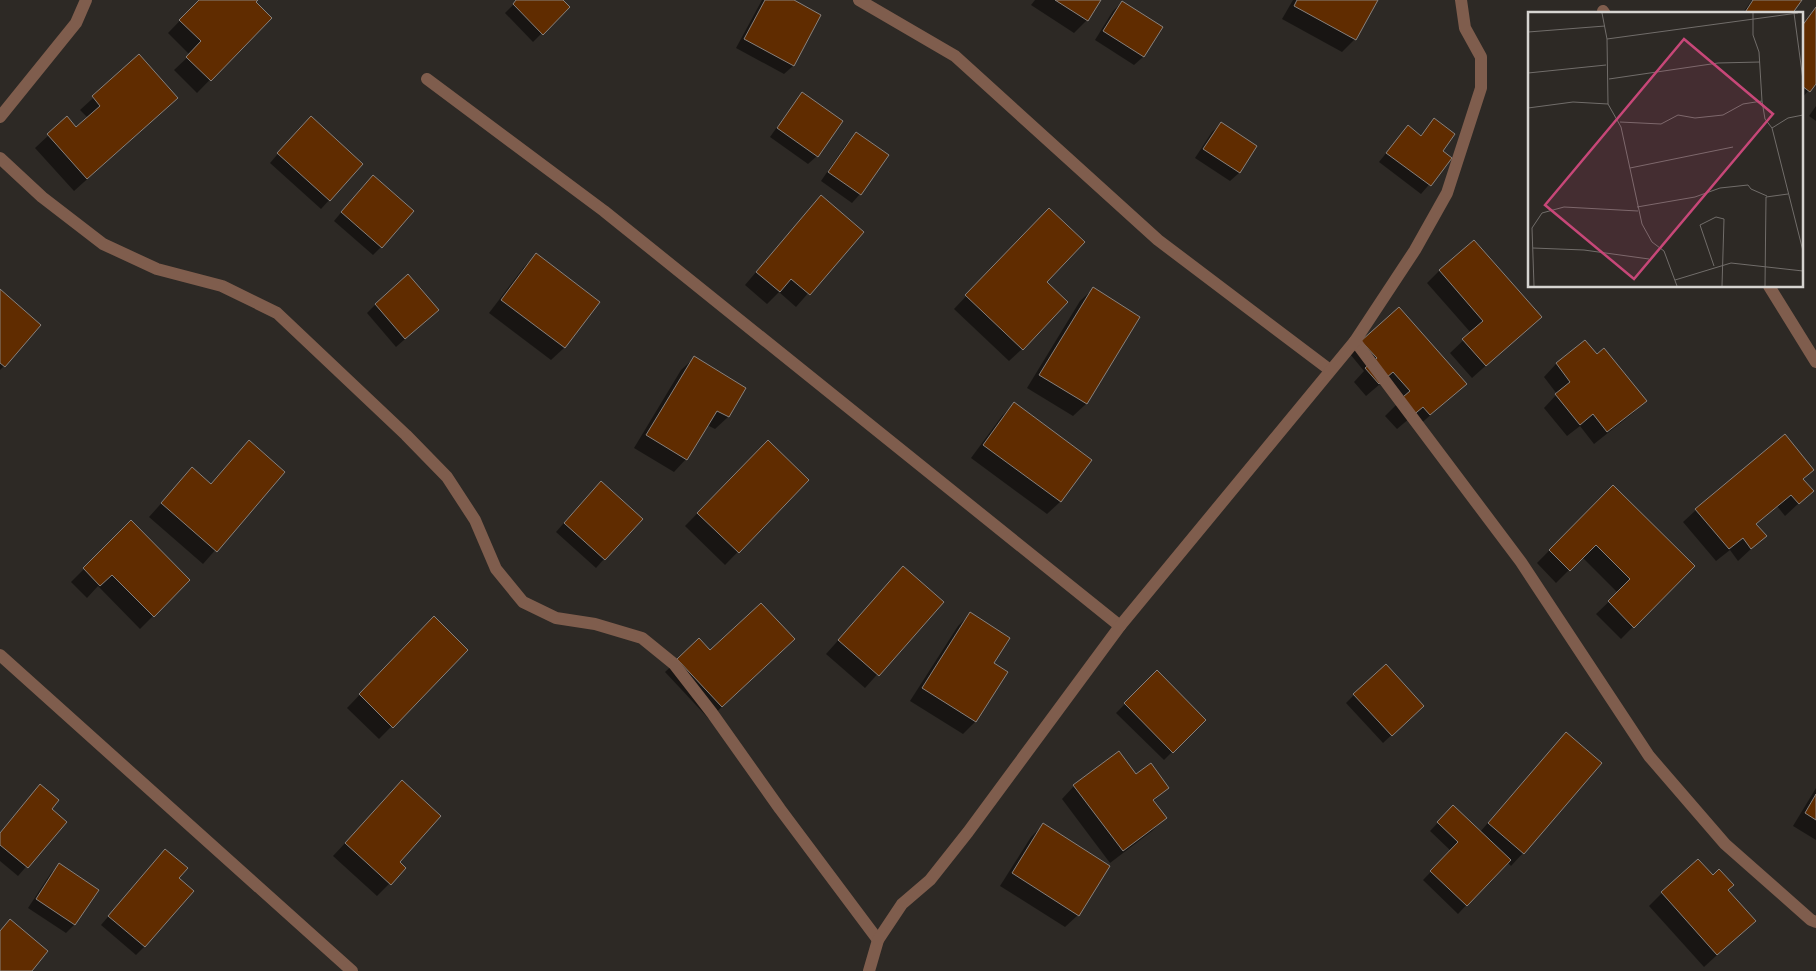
<svg xmlns="http://www.w3.org/2000/svg" width="1816" height="971" viewBox="0 0 1816 971" font-family="'Noto Sans',sans-serif">
<style>
.shadow{fill:#0007}
.building{fill:#602c00;stroke:#87817d}
.lines{fill:none;stroke-linecap:round;stroke-linejoin:round}
.minor{stroke:#7f5d4d;stroke-width:12}
.inset-road{fill:none;stroke:#716d6a;stroke-width:1}
.view{fill:#c74778;fill-opacity:0.15;stroke:#c74778;stroke-width:2.5}
.inset-edge{fill:none;stroke:#d6d4d1;stroke-width:2.5}
</style>
<rect width="100%" height="100%" fill="#2d2925"/>
<g class="shadow">
<path d="M200 0H256L254 2 270 18 197 93 174 70 190 55 168 33Z"/>
<path d="M518 0H561L568 7 533 42 505 13Z"/>
<path d="M762 0H791L820 16 793 66 784 74 736 48Z"/>
<path d="M1035 0H1099L1087 20 1074 33 1031 5Z"/>
<path d="M1293 0H1377L1355 39 1342 52 1282 19Z"/>
<path d="M1752 0H1800L1791 14H1742Z"/>
<path d="M1122 2 1161 27 1143 57 1134 65 1095 40 1113 11Z"/>
<path d="M1816 8V82L1802 98V25Z"/>
<path d="M139 56 164 110 74 191 35 148 67 118 76 128 88 118 80 110Z"/>
<path d="M802 94 817 156 808 164 770 137 794 103Z"/>
<path d="M1816 106V121L1809 116Z"/>
<path d="M1435 120 1441 151 1451 159 1421 194 1379 162 1408 126 1420 136Z"/>
<path d="M1221 124 1256 146 1239 173 1230 181 1195 158 1212 132Z"/>
<path d="M302 126 362 164 321 209 270 163Z"/>
<path d="M856 134 860 194 852 203 821 181 847 143Z"/>
<path d="M364 185 381 247 373 255 334 221Z"/>
<path d="M809 210 862 232 796 307 779 292 767 304 745 285Z"/>
<path d="M1036 222 1045 282 1022 349 1009 361 954 309Z"/>
<path d="M537 254 598 302 564 348 551 360 489 313 524 267Z"/>
<path d="M1440 270 1540 317 1472 378 1450 353 1471 333 1427 283Z"/>
<path d="M1093 289 1139 317 1086 404 1073 416 1027 388 1080 301Z"/>
<path d="M0 291 4 366 0 370Z"/>
<path d="M375 305 438 310 396 347 367 313Z"/>
<path d="M1362 341 1452 396 1417 427 1410 418 1397 429 1385 416 1397 404 1380 384 1366 396 1354 382 1364 371 1350 354Z"/>
<path d="M1585 341 1596 356 1645 401 1633 413 1594 444 1580 426 1567 436 1544 408 1557 394 1544 377 1556 364Z"/>
<path d="M694 358 744 389 728 417 715 429 707 425 686 459 674 472 634 448 681 370Z"/>
<path d="M1015 403 1091 460 1060 502 1047 514 971 458 1002 416Z"/>
<path d="M768 441 808 480 725 565 685 526Z"/>
<path d="M249 442 284 472 203 564 149 517 192 469 210 485Z"/>
<path d="M1813 470 1803 480 1812 491 1785 516 1777 506 1755 525 1765 536 1738 561 1730 550 1716 561 1683 522 1696 510Z"/>
<path d="M1613 486 1693 566 1621 639 1596 614 1618 593 1582 557 1556 583 1537 563Z"/>
<path d="M592 491 604 559 596 568 556 532Z"/>
<path d="M131 522 189 580 140 629 98 586 87 598 71 582Z"/>
<path d="M903 568 942 602 865 688 826 654Z"/>
<path d="M970 614 992 664 975 722 963 734 910 701 958 626Z"/>
<path d="M421 631 467 650 379 739 347 708Z"/>
<path d="M781 652 709 719 665 672 678 660Z"/>
<path d="M1157 672 1204 720 1164 760 1116 713Z"/>
<path d="M1354 695 1414 714 1383 743 1346 703Z"/>
<path d="M1566 733 1523 853 1511 866 1507 862 1458 914 1423 880 1451 851 1430 831 1453 807 1480 832Z"/>
<path d="M1136 776 1167 787 1153 802 1165 818 1152 831 1110 863 1062 799 1074 786Z"/>
<path d="M1816 788V840L1793 826Z"/>
<path d="M32 794 65 822 18 876 0 861V833Z"/>
<path d="M390 795 398 862 405 868 377 896 333 856Z"/>
<path d="M1043 825 1078 915 1065 927 1000 886 1031 837Z"/>
<path d="M165 850 145 946 136 955 101 925Z"/>
<path d="M59 865 97 890 74 925 66 933 28 908 51 873Z"/>
<path d="M1726 890 1741 933 1704 967 1649 906 1662 893Z"/>
</g>
<g class="building">
<path d="M199 0H258L256 2 272 18 211 81 186 57 201 41 179 20Z"/>
<path d="M516 0H563L570 7 543 35 513 4Z"/>
<path d="M765 0H794L821 15 794 66 744 39Z"/>
<path d="M1055 0H1101L1088 21Z"/>
<path d="M1297 0H1378L1356 40 1294 6Z"/>
<path d="M1753 0H1802L1792 14H1744Z"/>
<path d="M1122 1 1163 27 1144 57 1103 31Z"/>
<path d="M1816 7V84L1810 92 1802 86V26Z"/>
<path d="M139 54 178 98 87 179 47 134 67 116 76 127 100 106 92 96Z"/>
<path d="M802 92 843 121 818 157 777 128Z"/>
<path d="M311 116 363 164 330 201 277 153Z"/>
<path d="M1434 118 1455 134 1443 151 1452 158 1431 186 1386 153 1408 125 1421 136Z"/>
<path d="M1221 122 1257 146 1240 173 1203 149Z"/>
<path d="M856 132 889 155 861 195 828 172Z"/>
<path d="M373 175 414 211 382 248 341 212Z"/>
<path d="M821 195 864 232 810 295 791 279 780 292 756 272Z"/>
<path d="M1049 208 1085 242 1047 282 1068 302 1023 350 965 295Z"/>
<path d="M1474 240 1542 317 1486 366 1462 339 1483 321 1439 270Z"/>
<path d="M536 253 600 302 565 348 501 300Z"/>
<path d="M408 274 439 310 405 339 375 304Z"/>
<path d="M1093 287 1140 317 1087 404 1039 375Z"/>
<path d="M0 289 41 325 5 367 0 363Z"/>
<path d="M1399 307 1467 384 1430 415 1423 407 1411 417 1397 402 1410 391 1393 372 1379 384 1365 368 1377 358 1361 341Z"/>
<path d="M1585 340 1597 354 1604 348 1647 401 1607 432 1593 414 1580 425 1555 394 1570 382 1556 363Z"/>
<path d="M694 356 746 388 729 417 717 411 687 460 646 435Z"/>
<path d="M1014 402 1092 460 1061 502 983 445Z"/>
<path d="M1785 434 1814 470 1803 479 1814 491 1799 504 1791 495 1756 524 1767 536 1751 549 1743 538 1729 549 1695 509Z"/>
<path d="M249 440 285 472 217 552 161 503 192 467 211 484Z"/>
<path d="M768 440 809 480 739 553 697 513Z"/>
<path d="M601 481 643 519 605 560 564 523Z"/>
<path d="M1613 485 1695 566 1634 628 1608 601 1630 579 1596 545 1570 571 1549 550Z"/>
<path d="M131 520 190 580 154 617 112 575 100 586 83 568Z"/>
<path d="M903 566 944 602 879 676 838 640Z"/>
<path d="M761 603 795 639 722 707 677 659 699 638 710 650Z"/>
<path d="M970 612 1010 638 994 663 1008 672 976 722 922 688Z"/>
<path d="M434 616 468 650 393 728 359 694Z"/>
<path d="M1386 664 1424 706 1392 736 1353 694Z"/>
<path d="M1157 670 1206 720 1173 753 1124 703Z"/>
<path d="M1566 732 1602 763 1524 854 1488 823Z"/>
<path d="M1119 751 1136 774 1151 763 1169 788 1153 800 1167 818 1123 851 1073 785Z"/>
<path d="M402 780 441 816 400 862 406 868 391 885 345 843Z"/>
<path d="M40 784 59 800 52 809 67 822 28 868 0 845V833Z"/>
<path d="M1816 794V820L1805 813Z"/>
<path d="M1453 805 1511 860 1467 906 1430 871 1458 842 1437 822Z"/>
<path d="M1043 823 1110 866 1079 916 1012 873Z"/>
<path d="M165 849 188 868 179 878 194 891 145 947 108 916Z"/>
<path d="M1698 859 1713 875 1719 869 1734 885 1728 890 1756 921 1717 955 1661 892Z"/>
<path d="M59 863 99 890 75 925 36 899Z"/>
<path d="M10 919 48 951 32 971H0V931Z"/>
</g>
<g class="lines">
<g class="minor">
<path d="M859 0 955 56 1158 240 1330 370"/>
<path d="M1603 11 1605 14"/>
<path d="M427 79 604 211 1120 626"/>
<path d="M0 117 76 23 86 0"/>
<path d="M0 158 42 197 103 244 157 269 222 286 277 313 406 435 447 477 475 520 496 569 523 602 556 618 595 624 642 638 674 664 712 713 780 809 878 940"/>
<path d="M1769 286 1816 362"/>
<path d="M1355 341 1521 562 1649 756 1725 844 1811 920 1816 922"/>
<path d="M0 655 352 971"/>
<path d="M869 971 878 940 902 904 930 880 968 832 1120 626 1355 341 1415 250 1447 193 1481 88V57L1465 28 1461 0"/>
</g>
</g>
<g transform="translate(1528 12)">
<rect width="275" height="275" fill="#2d2925"/>
<path class="inset-road" d="M74 1 79 27 80 92M225 1V23L231 40 234 89 237 107 244 116M266 1 275 68M0 20 77 14M79 27 270 1M0 61 78 53M81 67 190 51 232 50M0 96 45 90 80 92 93 115 114 212 124 230 136 239 149 274M275 103 260 106 244 116 275 239M92 110 133 112 150 103 167 106 195 103 215 92 234 89M102 156 205 135M109 195 167 185 192 176 220 173 223 177 239 184M5 236 56 238 121 247M186 254 172 213 188 205 196 207 194 274M147 268 203 251 275 259M6 274 4 216 14 201 36 195 110 199M237 274 238 185 260 182"/>
<path class="view" d="M156 27 245 102 106 267 17 193Z"/>
<rect width="275" height="275" class="inset-edge"/>
</g>
</svg>
